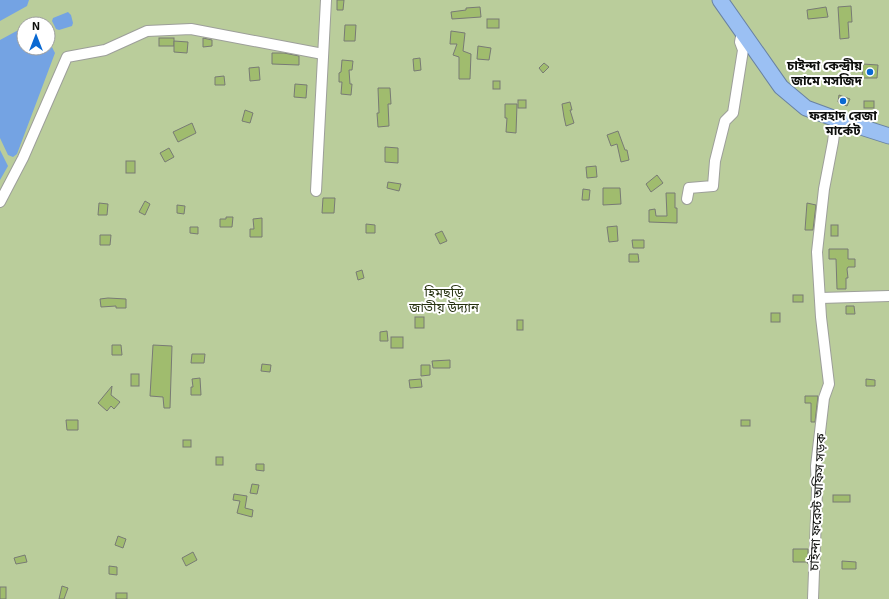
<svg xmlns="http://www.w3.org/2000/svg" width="889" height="599" viewBox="0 0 889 599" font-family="'Exo 2','Noto Sans Bengali',sans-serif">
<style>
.green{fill:#bacd9b;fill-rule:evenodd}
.water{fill:#74a3e3}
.building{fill:#a0bc6e;stroke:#787a75}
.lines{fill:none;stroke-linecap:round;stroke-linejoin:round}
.minor-casing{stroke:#9d9f9a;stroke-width:12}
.highway-casing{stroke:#6982a2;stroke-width:17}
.minor{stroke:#fff;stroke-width:10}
.highway{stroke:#9bc0f3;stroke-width:15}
.poi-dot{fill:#0a69d2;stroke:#fff;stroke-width:1.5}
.labels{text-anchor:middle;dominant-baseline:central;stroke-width:4;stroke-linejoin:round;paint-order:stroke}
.poi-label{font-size:13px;font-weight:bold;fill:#0d0e0c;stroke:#fff;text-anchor:end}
.park-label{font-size:13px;fill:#283312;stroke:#fff}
.street-label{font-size:13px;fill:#0d0e0c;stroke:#fff}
</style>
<rect width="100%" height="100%" fill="#e2e4df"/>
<path class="green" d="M0 0H889V599H0ZM24 24H48V48H24Z"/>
<g class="water">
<path d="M0 0H29L27 6 0 21Z"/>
<path d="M68 12 71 15 73 23 72 26 59 30 56 29 52 21 53 18Z"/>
<path d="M24 27V48H48V39L55 53 17 154 13 157 8 155 0 138V40Z"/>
<path d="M0 150 8 166 0 180Z"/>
</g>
<g class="building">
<path d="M337 0H344L343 10H337Z"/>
<path d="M851 6 852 22H848L849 38 840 39 838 7Z"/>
<path d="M480 7 481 17 452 19 451 12 466 10V8Z"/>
<path d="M826 7 828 17 808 19 807 10Z"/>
<rect x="487" y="19" width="12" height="9"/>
<path d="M345 25H356L355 41H344Z"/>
<path d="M451 31 465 33 463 51 471 54 470 79H459V57L453 55 457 44H450Z"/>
<rect x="159" y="38" width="15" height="8"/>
<path d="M203 38 212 40V46L203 47Z"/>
<path d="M174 41 188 42 187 53 174 52Z"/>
<path d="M478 46 491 48 489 60 477 59Z"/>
<path d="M272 53H284L299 56V65L272 64Z"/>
<path d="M420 58 421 70 414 71 413 59Z"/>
<path d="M342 60 353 61 352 70H349L350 84H352L351 95 341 94 342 82H339V73L341 72Z"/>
<path d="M544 63 549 67 543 73 539 68Z"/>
<path d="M863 64 878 65 877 78H862Z"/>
<path d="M259 67 260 80 250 81 249 68Z"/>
<path d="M224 76 225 85H215V77Z"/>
<rect x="493" y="81" width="7" height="8"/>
<path d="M295 84 307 85 306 98 294 97Z"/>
<path d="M378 88H390L391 104H388L389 126 378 127 377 113H379Z"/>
<path d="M839 95 850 99 847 106 838 102Z"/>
<rect x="518" y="100" width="8" height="8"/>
<rect x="864" y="101" width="10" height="7"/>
<path d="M570 102 572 110H570L574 123 566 126 564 117 562 104Z"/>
<path d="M505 104H517L516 133 506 132 507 118H505Z"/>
<path d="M245 110 253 113 250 123 242 121Z"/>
<path d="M192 123 196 133 178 142 173 132Z"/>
<path d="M618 131 625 150H627L629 160 621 162 617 144 611 146 607 135Z"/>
<path d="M385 147 398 148V163L385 162Z"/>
<path d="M169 148 174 157 165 162 160 153Z"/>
<rect x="126" y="161" width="9" height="12"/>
<path d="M596 166 597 177 587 178 586 167Z"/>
<path d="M657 175 663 183 651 192 646 184Z"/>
<path d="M388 182 401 184 399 191 387 188Z"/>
<path d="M603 188H620L621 204 603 205Z"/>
<path d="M583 189 590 190 589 200H582Z"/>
<path d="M666 193H675V208H677V223L649 222V210L655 209 656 216H667Z"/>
<path d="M323 198H335L334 213H322Z"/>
<path d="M145 201 150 204 145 215 139 212Z"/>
<path d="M99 203 108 204 107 215H98Z"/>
<path d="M807 203 816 205 813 230H805Z"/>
<path d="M177 205 185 206 184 214 177 213Z"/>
<path d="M226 217H233L232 227H220V219H226Z"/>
<path d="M262 218V237H250V229H254L253 219Z"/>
<path d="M366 224 375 225V233H366Z"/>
<rect x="831" y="225" width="7" height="11"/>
<path d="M617 226 618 241 609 242 607 227Z"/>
<path d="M190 227H198V234L190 233Z"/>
<path d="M442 231 447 241 440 244 435 234Z"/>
<path d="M100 235H111L110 245H100Z"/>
<path d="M632 240H644V248H633Z"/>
<path d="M829 249H848V259H855V267H848L847 269 848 278H846V289H837L836 259H829Z"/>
<path d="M629 254H638L639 262H629Z"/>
<path d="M362 270 364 278 358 280 356 272Z"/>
<rect x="793" y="295" width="10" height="7"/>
<path d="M108 298 126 299V308H116V306L101 307 100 299Z"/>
<path d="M846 306H854L855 314H846Z"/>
<rect x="771" y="313" width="9" height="9"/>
<rect x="415" y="317" width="9" height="11"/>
<rect x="517" y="320" width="6" height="10"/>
<path d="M387 331 388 341H380V332Z"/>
<rect x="391" y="337" width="12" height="11"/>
<path d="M112 345H121L122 355H112Z"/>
<path d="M153 345 172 346 170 408H164L163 397 150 396Z"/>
<path d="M192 354H205L204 363H191Z"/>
<path d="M450 360V368H433L432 361Z"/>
<path d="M262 364 271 365 270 372 261 371Z"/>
<path d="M421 365H430V375L421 376Z"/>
<rect x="131" y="374" width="8" height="12"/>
<path d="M200 378 201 395H191V387H193L192 379Z"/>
<path d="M421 379 422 387 410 388 409 380Z"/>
<path d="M866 379 875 380V386H866Z"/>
<path d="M112 386 111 395 120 402 114 409 111 406 107 411 98 403Z"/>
<path d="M805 396H818L815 422H811V403H805Z"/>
<path d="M66 420H78V430H67Z"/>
<rect x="741" y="420" width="9" height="6"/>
<rect x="183" y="440" width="8" height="7"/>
<rect x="216" y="457" width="7" height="8"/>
<path d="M256 464H264V471L256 470Z"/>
<path d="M252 484 259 485 257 494 250 493Z"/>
<path d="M234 494 247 496 245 508 253 510 252 517 237 513 240 501 233 500Z"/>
<rect x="833" y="495" width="17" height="7"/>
<path d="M118 536 126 539 123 548 115 545Z"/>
<path d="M793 549H808V564V562H793Z"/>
<path d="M193 552 197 560 186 566 182 558Z"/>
<path d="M25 555 27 562 16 564 14 558Z"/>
<path d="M842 561 856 562V569H842Z"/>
<path d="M109 566 117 567V575L109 574Z"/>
<path d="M62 586 68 588 64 599H59Z"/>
<rect x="0" y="587" width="6" height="12"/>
<rect x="116" y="593" width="11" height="6"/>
</g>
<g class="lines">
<g class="minor-casing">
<g id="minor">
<path d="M316 191 326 0"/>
<path d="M687 199 689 188 713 186 715 161 725 121 733 113 743 50 740 42 742 32"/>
<path d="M0 202 23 158 67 57 105 50 147 31 191 29 323 54"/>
<path d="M820 298 889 296"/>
<path d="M813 599 817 490 816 466 824 398 829 384 821 317 817 252 824 189 833 142 836 119"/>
</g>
</g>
<g class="highway-casing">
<path id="highway" d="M720 0 781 87 806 108 836 119 889 136"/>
</g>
<use href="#minor" class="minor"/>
<use href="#highway" class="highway"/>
</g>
<g class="poi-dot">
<circle cx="870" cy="72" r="4"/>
<circle cx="843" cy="101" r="4"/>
</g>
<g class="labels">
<g class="poi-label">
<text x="862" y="65">চাইন্দা কেন্দ্রীয়<tspan x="862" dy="15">জামে মসজিদ</tspan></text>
<text x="843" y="115" text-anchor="middle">ফরহাদ রেজা<tspan x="843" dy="15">মার্কেট</tspan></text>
</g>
<g class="park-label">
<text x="444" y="292">হিমছড়ি<tspan x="444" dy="15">জাতীয় উদ্যান</tspan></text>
</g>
<g class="street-label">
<text transform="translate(817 502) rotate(-87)">চাইন্দা ফরেস্ট অফিস সড়ক</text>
</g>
</g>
<g transform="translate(36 36)"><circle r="19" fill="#ffffff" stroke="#9e9f9e"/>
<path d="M0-3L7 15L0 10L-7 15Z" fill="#0a69d2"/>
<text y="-6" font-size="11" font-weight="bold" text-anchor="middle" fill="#0d0e0c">N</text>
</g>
</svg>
